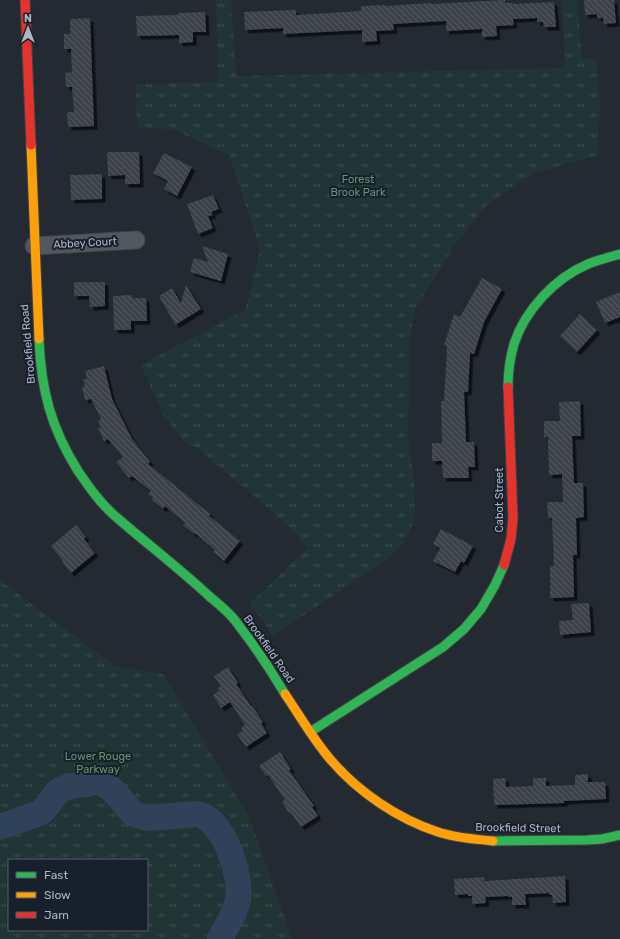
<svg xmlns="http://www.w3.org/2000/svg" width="620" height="939" viewBox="0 0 620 939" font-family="Rubik,sans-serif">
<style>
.park{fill:url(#park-tufts);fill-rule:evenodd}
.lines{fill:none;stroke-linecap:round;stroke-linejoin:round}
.river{stroke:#30425a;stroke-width:26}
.building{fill:url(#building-back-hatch);filter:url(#shadow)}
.street-casing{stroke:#40444a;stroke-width:19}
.fast-casing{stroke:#40444a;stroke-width:11}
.slow-casing{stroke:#40444a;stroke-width:11}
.jam-casing{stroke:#40444a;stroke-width:11}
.street{stroke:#535860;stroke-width:17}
.fast{stroke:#30b455;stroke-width:9}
.slow{stroke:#ff9f0a;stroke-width:9}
.jam{stroke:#e5322d;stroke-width:9}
.labels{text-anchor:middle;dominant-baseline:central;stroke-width:4;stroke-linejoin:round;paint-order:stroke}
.park-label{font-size:11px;fill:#63946d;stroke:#18202b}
.street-label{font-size:11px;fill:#acb5c4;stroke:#18202b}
</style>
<defs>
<pattern id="park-tufts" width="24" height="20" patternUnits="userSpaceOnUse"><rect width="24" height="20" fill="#213436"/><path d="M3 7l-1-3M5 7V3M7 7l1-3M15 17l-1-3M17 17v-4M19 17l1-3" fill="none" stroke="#3f4f51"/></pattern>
<pattern id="building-back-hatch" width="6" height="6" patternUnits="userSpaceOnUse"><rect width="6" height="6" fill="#3c4248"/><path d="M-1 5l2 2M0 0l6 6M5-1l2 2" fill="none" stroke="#565b61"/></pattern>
<filter id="shadow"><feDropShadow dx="3.5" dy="3.5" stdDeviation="0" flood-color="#0009"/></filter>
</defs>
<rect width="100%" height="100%" fill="#242a31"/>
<g class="park">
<path d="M216 0H231L236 76 565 68 562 0H577L582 59H596L600 100 598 155 534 173 487 205 454 246 415 309 409 347V398L408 437 414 481 415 519 403 544 389 558 273 636 261 618 249 604 308 548 292 530 268 508 200 450 184 441 163 415 141 365 245 310 258 259 259 246 229 155 172 129 137 128 136 84 218 82Z"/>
<path d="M0 580 115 666 163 674 250 819 292 939H0ZM9 860H147V930H9Z"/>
</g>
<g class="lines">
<path class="river" d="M0 827 40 813 49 804 57 792 62 789 72 786 95 782 102 783 110 788 120 798 133 814 148 818 197 814C224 819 242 876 238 900 235 914 226 927 220 939"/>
</g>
<g class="building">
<path d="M505 0V3H513V4L554 2 556 27H544L543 22H537V18L513 19 514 25 496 26 497 36 482 37V29L446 31V21L393 24 394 30 376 31 377 41 362 42V30L283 34V28L245 30 244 12 296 10V15L361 11V6L385 5V6L431 3V4Z"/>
<path d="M584 0H614L616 23 604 24 603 18H597V14L585 15Z"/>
<path d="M205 12 206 32H193V42L179 43V35L137 36 136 16 178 15V13Z"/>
<path d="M90 18 94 126 68 127 67 112H74L72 87H66L65 73 72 72 71 49H64V34H70V19Z"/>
<path d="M107 152H139L140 184H125V175L108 176Z"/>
<path d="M164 153 192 167 177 196 164 189 168 181 153 173Z"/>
<path d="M102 174V199L71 200 70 175Z"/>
<path d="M213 195 219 209 211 212 213 215 208 216 213 228 198 234 187 204Z"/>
<path d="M202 246 228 254 221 281 190 272 194 258 208 262Z"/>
<path d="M482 278 502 289 484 322 474 354 470 353 468 392H464L466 442H474L475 467H468L469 478H443L442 461H432V443H442L441 401H444L447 346 444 345 454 314 460 317Z"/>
<path d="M74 282H105V306L90 307 89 296H74Z"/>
<path d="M186 285 201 309 175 325V324L159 296 172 288 181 303Z"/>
<path d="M620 292V317L605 323 596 302Z"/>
<path d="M132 295V298H146L147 321H131V330H114L113 296Z"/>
<path d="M580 314 597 330 577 352 560 336Z"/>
<path d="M104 366 112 399 132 439 150 462 148 464 210 514 209 516 240 541 224 561 213 552 215 550 195 533 194 534 183 525 185 523 165 506 163 509 152 500 153 498 148 494 151 491 132 476 129 478 116 462 123 457 108 439 104 441 98 428 101 427 98 421 101 419 91 399 85 400 82 387 85 386 83 379H87L85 371Z"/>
<path d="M580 401 581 436H572L574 483H583L584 517 576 518 577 555H573L574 597 550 598V566H554L552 518H548L547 502H563L562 474 549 475 548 437H544V421H560L559 402Z"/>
<path d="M76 525 86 537 84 539 95 553 71 573 62 562 63 561 51 546Z"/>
<path d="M441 529 473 546 464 563 461 561 455 572 433 561 440 548 433 544Z"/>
<path d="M589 603 591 632 560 635 559 621 573 620 571 604Z"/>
<path d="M228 667 238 683 236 684 251 706H252L263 722 261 723 267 733 246 747 237 734 243 731 241 728 245 725 230 702 221 708 213 695 219 691 217 689 221 686 214 676Z"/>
<path d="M280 752 291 769 289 770 314 806 312 807 318 816 301 827 290 812 289 813 282 802 285 800 268 775 266 776 259 766Z"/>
<path d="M588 774V782H605L606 799 564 801V803L494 805 493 779 505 778 506 787 533 786V778H546V786L575 785V775Z"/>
<path d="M565 876 566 902 553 903 552 895H549V893L525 894 526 905H512V897H508V896L485 897 486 903 472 904V896H468V894L455 895 454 879 484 877V881Z"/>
</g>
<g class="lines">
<g class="street-casing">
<path id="street" d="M34 246 136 240"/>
</g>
<g class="fast-casing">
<g id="fast">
<path d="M39 339C41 390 51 428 78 471 89 487 100 503 115 516 146 543 179 568 209 596 217 603 225 609 232 617 236 621 239 626 243 631 258 651 272 672 285 694"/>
<path d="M508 387C508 372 510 358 514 344 525 310 555 278 588 264 598 260 609 257 620 254"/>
<path d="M310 732 443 647 464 629 481 609 495 585 504 565"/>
<path d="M493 841 587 840 602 839 620 835"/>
</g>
</g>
<g class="slow-casing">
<g id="slow">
<path d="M31 145 39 339"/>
<path d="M285 694C300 716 313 739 330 759 358 792 398 819 438 832 456 838 474 839 493 841"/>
</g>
</g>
<g class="jam-casing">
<g id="jam">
<path d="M25 0 31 145"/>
<path d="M504 565 511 539 513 518 508 387"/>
</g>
</g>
<use href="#street" class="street"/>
<use href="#fast" class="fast"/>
<use href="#slow" class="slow"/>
<use href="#jam" class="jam"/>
</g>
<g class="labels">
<g class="park-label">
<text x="358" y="179">Forest<tspan x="358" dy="13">Brook Park</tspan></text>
<text x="98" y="756">Lower Rouge<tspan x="98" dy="13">Parkway</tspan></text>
</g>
<g class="street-label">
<text transform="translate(85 243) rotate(-3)">Abbey Court</text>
<text transform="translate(28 344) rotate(-95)">Brookfield Road</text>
<text transform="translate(499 500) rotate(-90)">Cabot Street</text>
<text transform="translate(269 649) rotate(55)">Brookfield Road</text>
<text transform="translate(518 828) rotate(1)">Brookfield Street</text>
</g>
</g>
<rect x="8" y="859" width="140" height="72" fill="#18202b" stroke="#535c68"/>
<rect x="16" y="872" width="20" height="6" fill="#30b455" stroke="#535c68"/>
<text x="44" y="879" font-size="12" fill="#acb5c4">Fast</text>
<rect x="16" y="892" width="20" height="6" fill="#ff9f0a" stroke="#535c68"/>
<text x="44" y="899" font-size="12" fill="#acb5c4">Slow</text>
<rect x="16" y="912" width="20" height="6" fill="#e5322d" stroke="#535c68"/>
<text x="44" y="919" font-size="12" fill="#acb5c4">Jam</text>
<g transform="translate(28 28)" stroke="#18202b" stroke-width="3" paint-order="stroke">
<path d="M0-3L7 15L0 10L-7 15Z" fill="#acb5c4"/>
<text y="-6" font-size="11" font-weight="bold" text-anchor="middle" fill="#acb5c4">N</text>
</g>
</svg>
